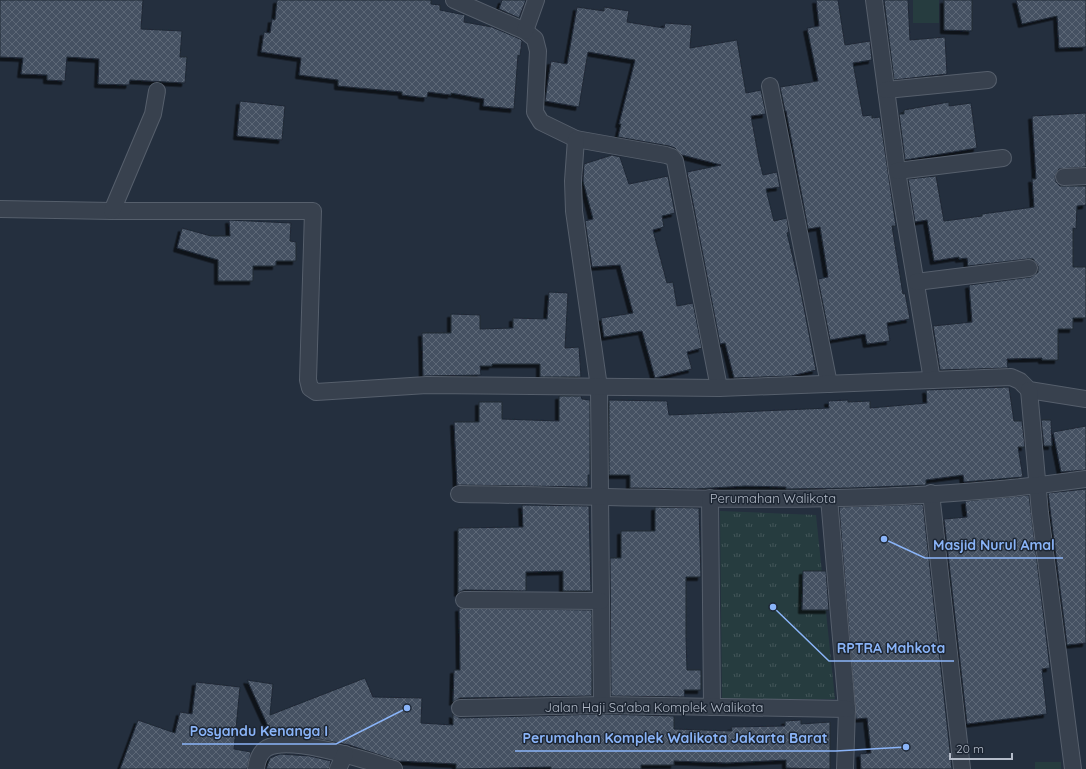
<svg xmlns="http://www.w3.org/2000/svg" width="1086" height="769" viewBox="0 0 1086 769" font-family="Quicksand,sans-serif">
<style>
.park{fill:url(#park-tufts)}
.pitch{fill:#263c3f}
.building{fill:url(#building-cross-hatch);stroke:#1f2835;filter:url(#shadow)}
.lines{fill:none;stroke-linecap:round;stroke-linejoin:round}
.street-casing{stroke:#565f6c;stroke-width:18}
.street{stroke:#38414e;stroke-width:16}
.labels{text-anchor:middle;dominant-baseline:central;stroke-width:3;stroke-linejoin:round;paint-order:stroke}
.street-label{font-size:13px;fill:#b4bcc9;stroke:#1d2633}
.leader{fill:none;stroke:#8ab4f8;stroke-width:1.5}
.callout-dot{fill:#8ab4f8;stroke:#1d2633;stroke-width:1.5}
.callout-label{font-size:14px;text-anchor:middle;font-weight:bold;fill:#8ab4f8;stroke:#1d2633;stroke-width:3;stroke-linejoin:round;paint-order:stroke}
</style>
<defs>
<pattern id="park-tufts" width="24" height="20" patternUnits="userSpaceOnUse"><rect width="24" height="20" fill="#263c3f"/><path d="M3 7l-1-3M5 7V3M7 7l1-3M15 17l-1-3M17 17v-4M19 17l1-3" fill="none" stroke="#435659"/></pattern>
<pattern id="building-cross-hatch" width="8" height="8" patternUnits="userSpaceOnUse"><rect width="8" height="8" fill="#455162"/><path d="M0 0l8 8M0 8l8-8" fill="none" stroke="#5d6877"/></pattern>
<filter id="shadow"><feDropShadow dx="-3.5" dy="3.5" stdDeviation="0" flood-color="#0009"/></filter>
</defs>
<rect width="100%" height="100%" fill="#242f3e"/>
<path class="park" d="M720 511 816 515 835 699 722 700Z"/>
<g class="pitch">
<rect x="913" y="0" width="26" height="23"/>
<rect x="1035" y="762" width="26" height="7"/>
</g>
<g class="building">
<path d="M0 0H143L141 29 182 31 180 57H187L185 83 130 80 129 85 98 84 99 59 67 57 65 81 47 80V75L21 74 23 58 0 57Z"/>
<path d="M277 0H431V4L440 5V10L465 15 464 22 492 27 520 39 522 41 520 56 518 55 514 109 483 106 484 99 451 93V95L428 92 427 98 402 95V92L338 86V80L299 75 301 58 261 52 264 32 270 33 272 19 275 20Z"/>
<path d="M502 0H526L519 18 499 9Z"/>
<path d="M816 0H838L845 45 870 41 872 60 853 63 863 116 872 115V118L880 117 896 226H892L903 294 905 293 910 319 887 323 890 341 867 344 865 334 830 340 818 279 828 277 820 227 808 229 786 111H785L780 87 818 81 807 28 819 26Z"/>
<path d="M884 0H908L910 40 945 37 947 74 894 80Z"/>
<path d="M944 0H972V31L944 30Z"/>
<path d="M1016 0H1086V47L1059 48 1057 16 1022 24Z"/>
<path d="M577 7 604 11V7L629 11 627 22 664 28 665 23 692 25 690 48 737 40 746 93 761 90 766 114 751 116 759 159 763 175 777 172 780 187 766 189 774 221 787 218 789 232 787 233 799 282 816 370 791 376 734 378 725 343 720 344 687 172 721 165 682 155 675 148 669 146 618 137 621 124H619L635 60 588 52 579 107 545 101 551 61 567 64Z"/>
<path d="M240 101 285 106 282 140 237 136Z"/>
<path d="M949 102V106L971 103 977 148 905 160 899 114H904V110Z"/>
<path d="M1086 113V167L1059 169 1055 177 1056 182 1060 186H1086V205L1077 206 1076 229 1073 228V267H1086V318H1073V329H1058V360H1042V358L1007 359 1008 368 940 370 933 326 972 322 969 285 1031 277 1038 272V266L1033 259H1028L968 266 967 258 959 259V257L934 261 927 220 915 222 908 179 936 176 944 221 982 216V214L1034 207 1032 179H1036L1032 116Z"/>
<path d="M612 155 620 157 629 184 668 176 675 213 662 216 664 227 653 230 667 283 673 282 677 306 693 303 702 348 687 352 692 369 655 378 642 331 604 337 601 318 633 313 620 265 592 267 585 221 593 219 583 181 584 164Z"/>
<path d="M229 220 291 223 290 241 296 242V261H276V266H253V281H218V260L177 248 182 228 211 236H230Z"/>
<path d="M549 292 568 293 565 348 579 347 581 377H540V364H492V366H480L481 375 423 376 422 333H451V314L480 315V329L513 328V318L547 319Z"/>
<path d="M1009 387 1014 421H1022L1025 447H1018L1023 477 964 482 963 475 926 480V485L851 488 786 489V487L745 486 694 489 630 488V475H609V400L667 401 669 415 829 408 828 401 848 400V402L870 401V408L927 403 926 390Z"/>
<path d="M559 396H581L582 399 590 400V475H588V487L457 485 454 422H479V402H502V419L559 421Z"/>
<path d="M1041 420H1051L1052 446H1044Z"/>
<path d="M1086 426V470L1061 472 1053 432Z"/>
<path d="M1086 489V643L1067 645 1048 493Z"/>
<path d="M1029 495 1050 668 1042 669 1047 714 967 724 944 519 967 517 965 501Z"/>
<path d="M923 504 952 769H861L860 754 871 753 867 718 856 719 839 507Z"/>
<path d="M522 505 589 506 591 591H563V571L526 572V591L464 590 458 593V528L523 527Z"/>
<path d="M655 507 699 508 701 577H686V637L687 670H701V690H684L685 697 611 696 610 558H621V531H655Z"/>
<path d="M803 571H826L829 610H802Z"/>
<path d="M459 608 592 610V696L460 698 453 702 454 670H460Z"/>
<path d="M365 678 373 697 422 698 421 723 453 725V714L460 718 602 714 674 716V729L732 731 731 727 785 726V721L801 720V724L830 722V769L786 768V760L727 763 674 761V765H641V769H551V767L456 769V764L398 761 349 745 313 738 294 735 271 737 272 735 247 680 273 684 270 715Z"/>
<path d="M196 682 240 687 234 749 251 752 247 769H120L138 720 175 733 180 712 192 714Z"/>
<path d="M280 754 310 756 331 761 329 769H266L270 758Z"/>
</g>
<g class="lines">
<g class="street-casing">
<g id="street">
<path d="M454 0 525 31 535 39 538 51 535 112 541 122 576 139 666 155 672 157 675 161 719 388"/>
<path d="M874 0 897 171 932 380"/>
<path d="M525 31 536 0"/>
<path d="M770 86 829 384"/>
<path d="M886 90 988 80"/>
<path d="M576 139 573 181 574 211 599 387 602 705"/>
<path d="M897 171 1003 158"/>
<path d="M1064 177 1086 176"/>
<path d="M0 209 112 211H313L308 380 310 388 316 392 427 385 719 388 1011 377 1020 381 1029 390 1086 399"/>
<path d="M112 211 153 114 157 91"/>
<path d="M916 282 1029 268"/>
<path d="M1029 390 1040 513 1073 769"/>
<path d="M931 493 962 769"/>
<path d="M459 494C667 497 879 509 1086 479"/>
<path d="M710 498 712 707"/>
<path d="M829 498 847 709 845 769"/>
<path d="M464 600 601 601"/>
<path d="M460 708 602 705 847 709"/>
<path d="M256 769C257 761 260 752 267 748 292 735 367 761 394 769"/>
<path d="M338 769 345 754"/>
</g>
</g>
<use href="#street" class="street"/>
</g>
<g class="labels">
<g class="street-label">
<text x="773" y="498">Perumahan Walikota</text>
<text x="654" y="707">Jalan Haji Sa'aba Komplek Walikota</text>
</g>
</g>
<path class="leader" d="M884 539L925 558H1063M773 607L829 661H954M407 708L336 744H182M906 747L836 751H515"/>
<g class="callout-dot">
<circle cx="884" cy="539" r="4"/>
<circle cx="773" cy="607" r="4"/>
<circle cx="407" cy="708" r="4"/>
<circle cx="906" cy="747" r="4"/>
</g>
<g class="callout-label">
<text x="994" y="550">Masjid Nurul Amal</text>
<text x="891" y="653">RPTRA Mahkota</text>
<text x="259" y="736">Posyandu Kenanga I</text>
<text x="675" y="743">Perumahan Komplek Walikota Jakarta Barat</text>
</g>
<path d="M950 753v6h62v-6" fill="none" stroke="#b4bcc9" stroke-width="2"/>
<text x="956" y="753" font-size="12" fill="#b4bcc9" stroke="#1d2633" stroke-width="3" paint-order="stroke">20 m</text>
</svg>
